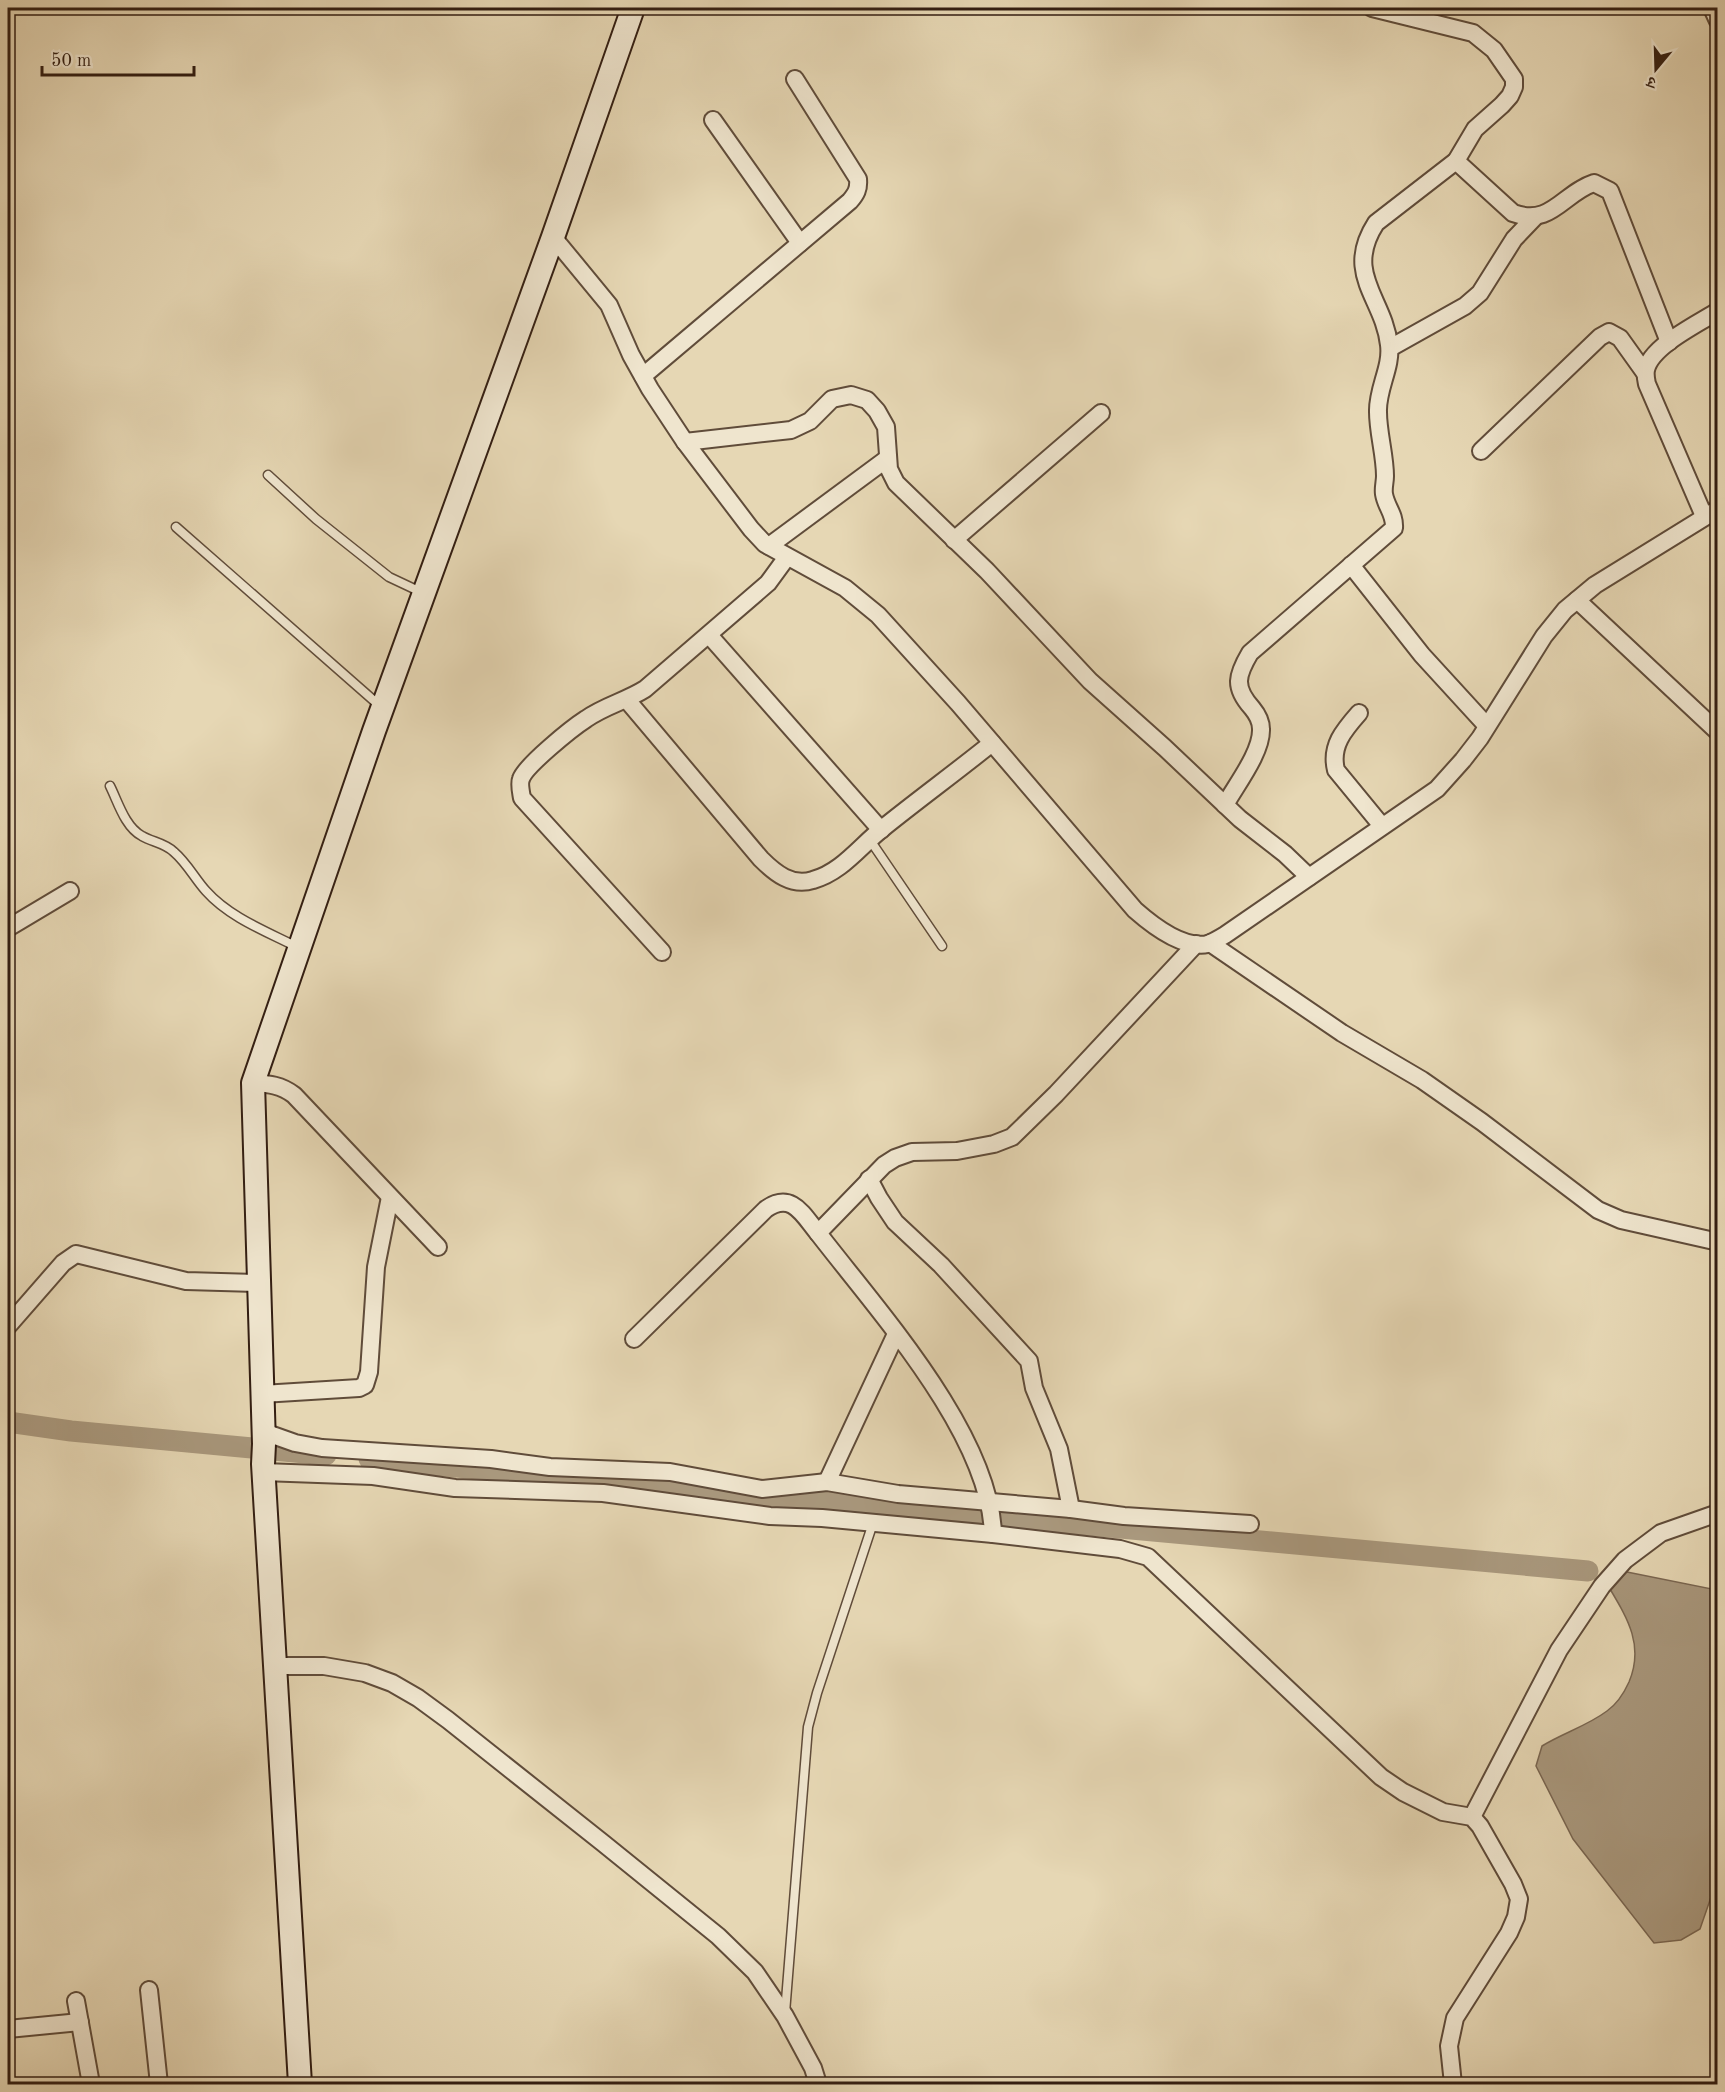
<svg xmlns="http://www.w3.org/2000/svg" width="1725" height="2092" viewBox="0 0 1725 2092" font-family="'Old Standard TT','Noto Serif Devanagari',serif">
<style>
.water{fill:#a9987d;stroke:#7a6752;stroke-width:1.5}
.lines{fill:none;stroke-linecap:round;stroke-linejoin:round}
.canal{stroke:#a9987d;stroke-width:21}
.lane-casing{stroke:#604c3a;stroke-width:11}
.street-casing{stroke:#604c3a;stroke-width:20}
.secondary-casing{stroke:#331e12;stroke-width:26}
.lane{stroke:#efe5ce;stroke-width:8}
.street{stroke:#efe5ce;stroke-width:16}
.secondary{stroke:#efe5ce;stroke-width:22}
</style>
<rect width="100%" height="100%" fill="#e6d7b4"/>
<filter id="stains"><feTurbulence type="fractalNoise" baseFrequency=".00333" numOctaves="4"/><feColorMatrix values="0 0 0 0 .2 0 0 0 0 .09 0 0 0 0 .02 0 0 0 .5 -.17"/></filter>
<radialGradient id="worn" r=".72"><stop offset=".6" stop-color="#630" stop-opacity="0"/><stop offset="1" stop-color="#630" stop-opacity=".3"/></radialGradient>
<path class="water" d="M1622 1571 1717 1590 1718 1877 1700 1929 1681 1940 1654 1943 1573 1839 1536 1766 1542 1746C1563 1733 1587 1726 1607 1711 1617 1704 1624 1693 1629 1682 1645 1644 1626 1616 1607 1584Z"/>
<g class="lines">
<g class="canal">
<path d="M8 1422 71 1431 326 1455"/>
<path d="M369 1459 1588 1571"/>
</g>
<g class="lane-casing">
<g id="lane">
<path d="M268 475 316 519 389 577 423 593"/>
<path d="M176 527 380 706"/>
<path d="M110 786C118 802 125 827 142 836 152 842 165 843 174 852 187 863 195 879 206 891 230 918 268 932 299 948"/>
<path d="M870 840 942 946"/>
<path d="M785 2013 808 1727 817 1693 873 1523"/>
</g>
</g>
<g class="street-casing">
<g id="street">
<path d="M1712 8 1718 21"/>
<path d="M713 120 800 243"/>
<path d="M1456 161 1513 213C1551 227 1563 193 1594 183L1610 191 1669 342"/>
<path d="M553 237 609 305 631 355 650 389 685 442 751 529 765 544 845 588 878 615 958 703 1135 910C1152 925 1183 949 1208 944 1213 942 1220 938 1225 935L1437 789 1463 760 1480 738 1544 636 1565 610 1595 585 1718 509"/>
<path d="M1390 348 1465 306 1480 293 1514 239 1534 218"/>
<path d="M643 376 850 201C856 194 859 189 858 179L795 79"/>
<path d="M685 442 791 430 810 421 832 399 851 395 867 400 877 411 886 427 889 469 896 483 987 571 1090 681 1165 748 1240 819 1285 854 1309 877"/>
<path d="M1481 451 1600 337 1609 332 1620 338 1645 373"/>
<path d="M1704 516 1647 384C1646 379 1645 375 1646 370 1651 346 1698 324 1718 311"/>
<path d="M954 540 1101 413"/>
<path d="M769 546 888 458"/>
<path d="M1351 565 1422 655 1487 726"/>
<path d="M1577 600 1718 732"/>
<path d="M709 635 881 830"/>
<path d="M627 700 761 859C775 873 792 887 813 880 842 872 860 846 883 828 919 799 956 772 992 743"/>
<path d="M1359 713C1344 730 1330 746 1336 770L1382 826"/>
<path d="M1225 805C1236 785 1262 752 1261 729 1261 720 1257 714 1252 708 1233 687 1237 675 1250 653L1394 528C1395 514 1386 507 1384 494 1383 488 1385 482 1385 476 1385 455 1378 433 1378 412 1377 389 1392 367 1389 345 1384 298 1343 274 1376 223L1456 161 1475 129 1502 105 1510 96 1514 87V79L1494 50 1473 33 1372 8"/>
<path d="M8 928 70 891"/>
<path d="M1210 943 1342 1033 1422 1080 1482 1122 1598 1210 1621 1220 1714 1241"/>
<path d="M662 952 522 798C521 792 519 784 521 779 525 766 572 728 586 719 604 706 626 701 645 689L768 583 787 557"/>
<path d="M253 1083C269 1084 281 1085 294 1095L438 1247"/>
<path d="M869 1179 879 1198 895 1222 941 1265 1029 1361 1034 1388 1059 1449 1071 1509"/>
<path d="M8 1326 63 1263 76 1254 186 1281 259 1283"/>
<path d="M634 1339 766 1209C792 1191 803 1215 818 1233"/>
<path d="M262 1394 359 1388 365 1385 369 1372 376 1267 390 1197"/>
<path d="M264 1432 295 1443 322 1448 491 1459 550 1467 670 1472 762 1489 827 1482 898 1494 1071 1509 1124 1516 1250 1524"/>
<path d="M263 1472 373 1476 455 1488 603 1493 770 1516 822 1518 993 1534 1120 1549 1148 1557 1381 1777 1403 1792 1443 1812 1472 1817 1480 1826 1513 1884 1519 1899 1516 1917 1509 1933 1455 2018 1449 2046 1453 2084"/>
<path d="M827 1482 896 1334"/>
<path d="M993 1534C990 1434 878 1311 818 1233L884 1165 895 1158 912 1152 957 1151 994 1144 1012 1137 1056 1094 1196 944"/>
<path d="M275 1666H324L365 1673 392 1683 418 1698 448 1720 603 1843 718 1936 755 1972 785 2016 813 2068 818 2084"/>
<path d="M1472 1817 1559 1650 1602 1586 1625 1560 1661 1533 1718 1513"/>
<path d="M149 1990 159 2084"/>
<path d="M76 2001 91 2084"/>
<path d="M8 2029 80 2022"/>
</g>
</g>
<g class="secondary-casing">
<path id="secondary" d="M300 2084 263 1464 264 1444 253 1083 374 731 553 237 633 8"/>
</g>
<use href="#lane" class="lane"/>
<use href="#street" class="street"/>
<use href="#secondary" class="secondary"/>
</g>
<rect width="1725" height="2092" fill="none" stroke="#e6d7b4" stroke-width="30"/>
<rect x="9" y="9" width="1707" height="2074" fill="none" stroke="#331e12" stroke-width="3"/>
<rect x="15" y="15" width="1695" height="2062" fill="none" stroke="#331e12" stroke-width="1.5"/>
<g transform="translate(1656 69) rotate(199)" stroke="#efe5ce" stroke-width="4.5" paint-order="stroke">
<path d="M0-4.5L10 22L0 15L-10 22Z" fill="#331e12"/>
<text y="-9" font-size="16" font-weight="bold" text-anchor="middle" fill="#331e12">उ</text>
</g>
<path d="M42 66v9h152v-9" fill="none" stroke="#331e12" stroke-width="3"/>
<text x="51" y="66" font-size="18" fill="#331e12" stroke="#efe5ce" stroke-width="4.5" paint-order="stroke">50 m</text>
<rect width="100%" height="100%" filter="url(#stains)"/>
<rect width="100%" height="100%" fill="url(#worn)"/>
</svg>
